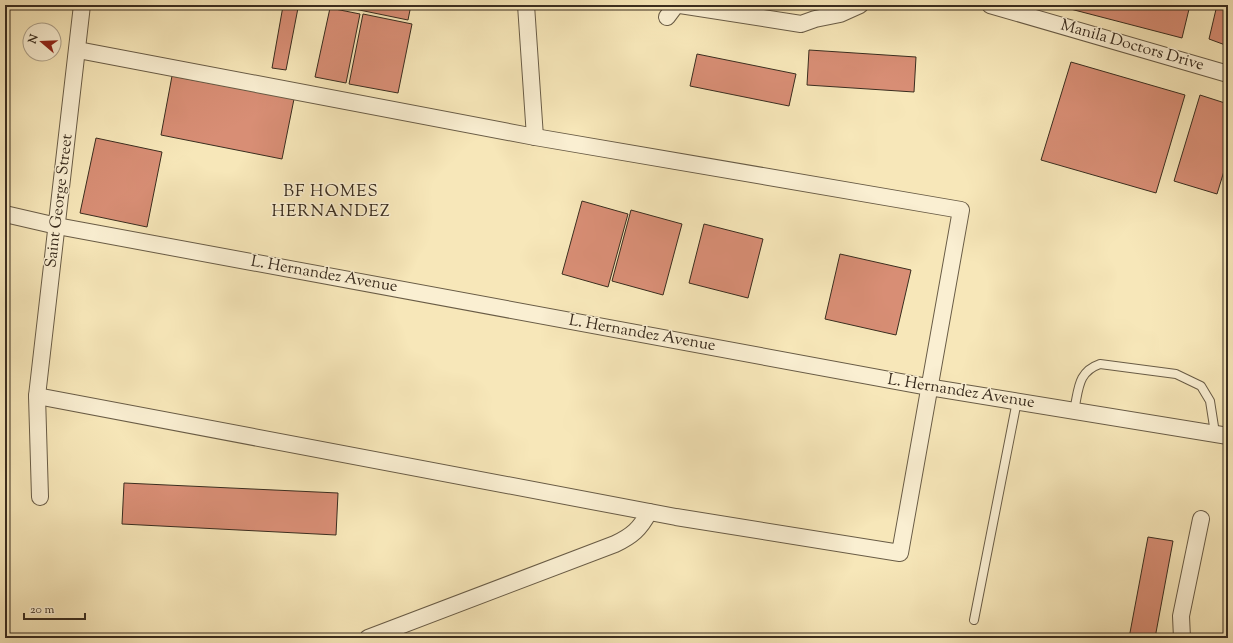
<svg xmlns="http://www.w3.org/2000/svg" width="1233" height="643" viewBox="0 0 1233 643" font-family="'Sorts Mill Goudy',serif">
<style>
.building{fill:#d88e75;stroke:#3a2d1f}
.lines{fill:none;stroke-linecap:round;stroke-linejoin:round}
.service-casing{stroke:#695c46;stroke-width:10}
.minor-casing{stroke:#695c46;stroke-width:18}
.service{stroke:#faefd2;stroke-width:8}
.minor{stroke:#faefd2;stroke-width:16}
.labels{text-anchor:middle;dominant-baseline:central;stroke-width:3;stroke-linejoin:round;paint-order:stroke}
.street-label{font-size:16px;fill:#3a2d1f;stroke:#faefd2}
.neighbourhood-label{font-size:17px;letter-spacing:1px;fill:#3a2d1f;stroke:#faefd2}
</style>
<rect width="100%" height="100%" fill="#f7e7b9"/>
<filter id="stains"><feTurbulence type="fractalNoise" baseFrequency=".005" numOctaves="4"/><feColorMatrix values="0 0 0 0 .2 0 0 0 0 .09 0 0 0 0 .02 0 0 0 .5 -.17"/></filter>
<radialGradient id="worn" r=".72"><stop offset=".6" stop-color="#630" stop-opacity="0"/><stop offset="1" stop-color="#630" stop-opacity=".3"/></radialGradient>
<g class="building">
<path d="M335 5H411L408 20Z"/>
<path d="M1055 5H1190L1182 38Z"/>
<path d="M1217 5H1228V46L1209 39Z"/>
<path d="M283 6 298 8 286 70 272 68Z"/>
<path d="M330 8 360 14 346 83 315 77Z"/>
<path d="M363 14 412 24 398 93 349 84Z"/>
<path d="M809 50 916 57 914 92 807 85Z"/>
<path d="M697 54 796 74 789 106 690 86Z"/>
<path d="M1071 62 1185 95 1156 193 1041 160Z"/>
<path d="M172 76 294 99 282 159 161 135Z"/>
<path d="M1200 95 1228 104V158L1217 194 1174 181Z"/>
<path d="M96 138 162 152 147 227 80 213Z"/>
<path d="M582 201 628 214 608 287 562 274Z"/>
<path d="M631 210 682 224 663 295 612 281Z"/>
<path d="M704 224 763 239 748 298 689 283Z"/>
<path d="M840 254 911 270 896 335 825 319Z"/>
<path d="M124 483 338 493 336 535 122 524Z"/>
<path d="M1148 537 1173 541 1155 638H1129Z"/>
</g>
<g class="lines">
<g class="service-casing">
<g id="service">
<path d="M1074 410C1079 390 1077 372 1100 364L1176 374 1201 386 1210 401 1215 433"/>
<path d="M974 620 1017 401"/>
</g>
</g>
<g class="minor-casing">
<g id="minor">
<path d="M526 5 535 137"/>
<path d="M680 5 801 24 815 19 840 14 860 5"/>
<path d="M990 5 1228 74"/>
<path d="M667 17 676 5"/>
<path d="M5 214 57 226 928 387 1228 436"/>
<path d="M37 396 676 517 900 553 961 210 535 137 78 50"/>
<path d="M40 497 37 396 82 5"/>
<path d="M368 638 615 544C632 536 640 529 649 512"/>
<path d="M1182 638 1181 616 1201 519"/>
</g>
</g>
<use href="#service" class="service"/>
<use href="#minor" class="minor"/>
</g>
<g class="labels">
<g class="street-label">
<text transform="translate(1132 46) rotate(16)">Manila Doctors Drive</text>
<text transform="translate(60 201) rotate(-83)">Saint George Street</text>
<text transform="translate(324 275) rotate(10)">L. Hernandez Avenue</text>
<text transform="translate(642 334) rotate(10)">L. Hernandez Avenue</text>
<text transform="translate(961 392) rotate(9)">L. Hernandez Avenue</text>
</g>
<g class="neighbourhood-label">
<text x="331" y="192">BF HOMES<tspan x="331" dy="20">HERNANDEZ</tspan></text>
</g>
</g>
<rect width="1233" height="643" fill="none" stroke="#f7e7b9" stroke-width="20"/>
<rect x="6" y="6" width="1221" height="631" fill="none" stroke="#3a2d1f" stroke-width="2"/>
<rect x="10" y="10" width="1213" height="623" fill="none" stroke="#3a2d1f"/>
<g transform="translate(42 42) rotate(289)"><circle r="19" fill="#faefd2" stroke="#ada18a"/>
<path d="M0-3L7 15L0 10L-7 15Z" fill="#8f2418"/>
<text y="-6" font-size="11" font-weight="bold" text-anchor="middle" fill="#3a2d1f">N</text>
</g>
<path d="M24 613v6h61v-6" fill="none" stroke="#3a2d1f" stroke-width="2"/>
<text x="30" y="613" font-size="12" fill="#3a2d1f" stroke="#faefd2" stroke-width="3" paint-order="stroke">20 m</text>
<rect width="100%" height="100%" filter="url(#stains)"/>
<rect width="100%" height="100%" fill="url(#worn)"/>
</svg>
